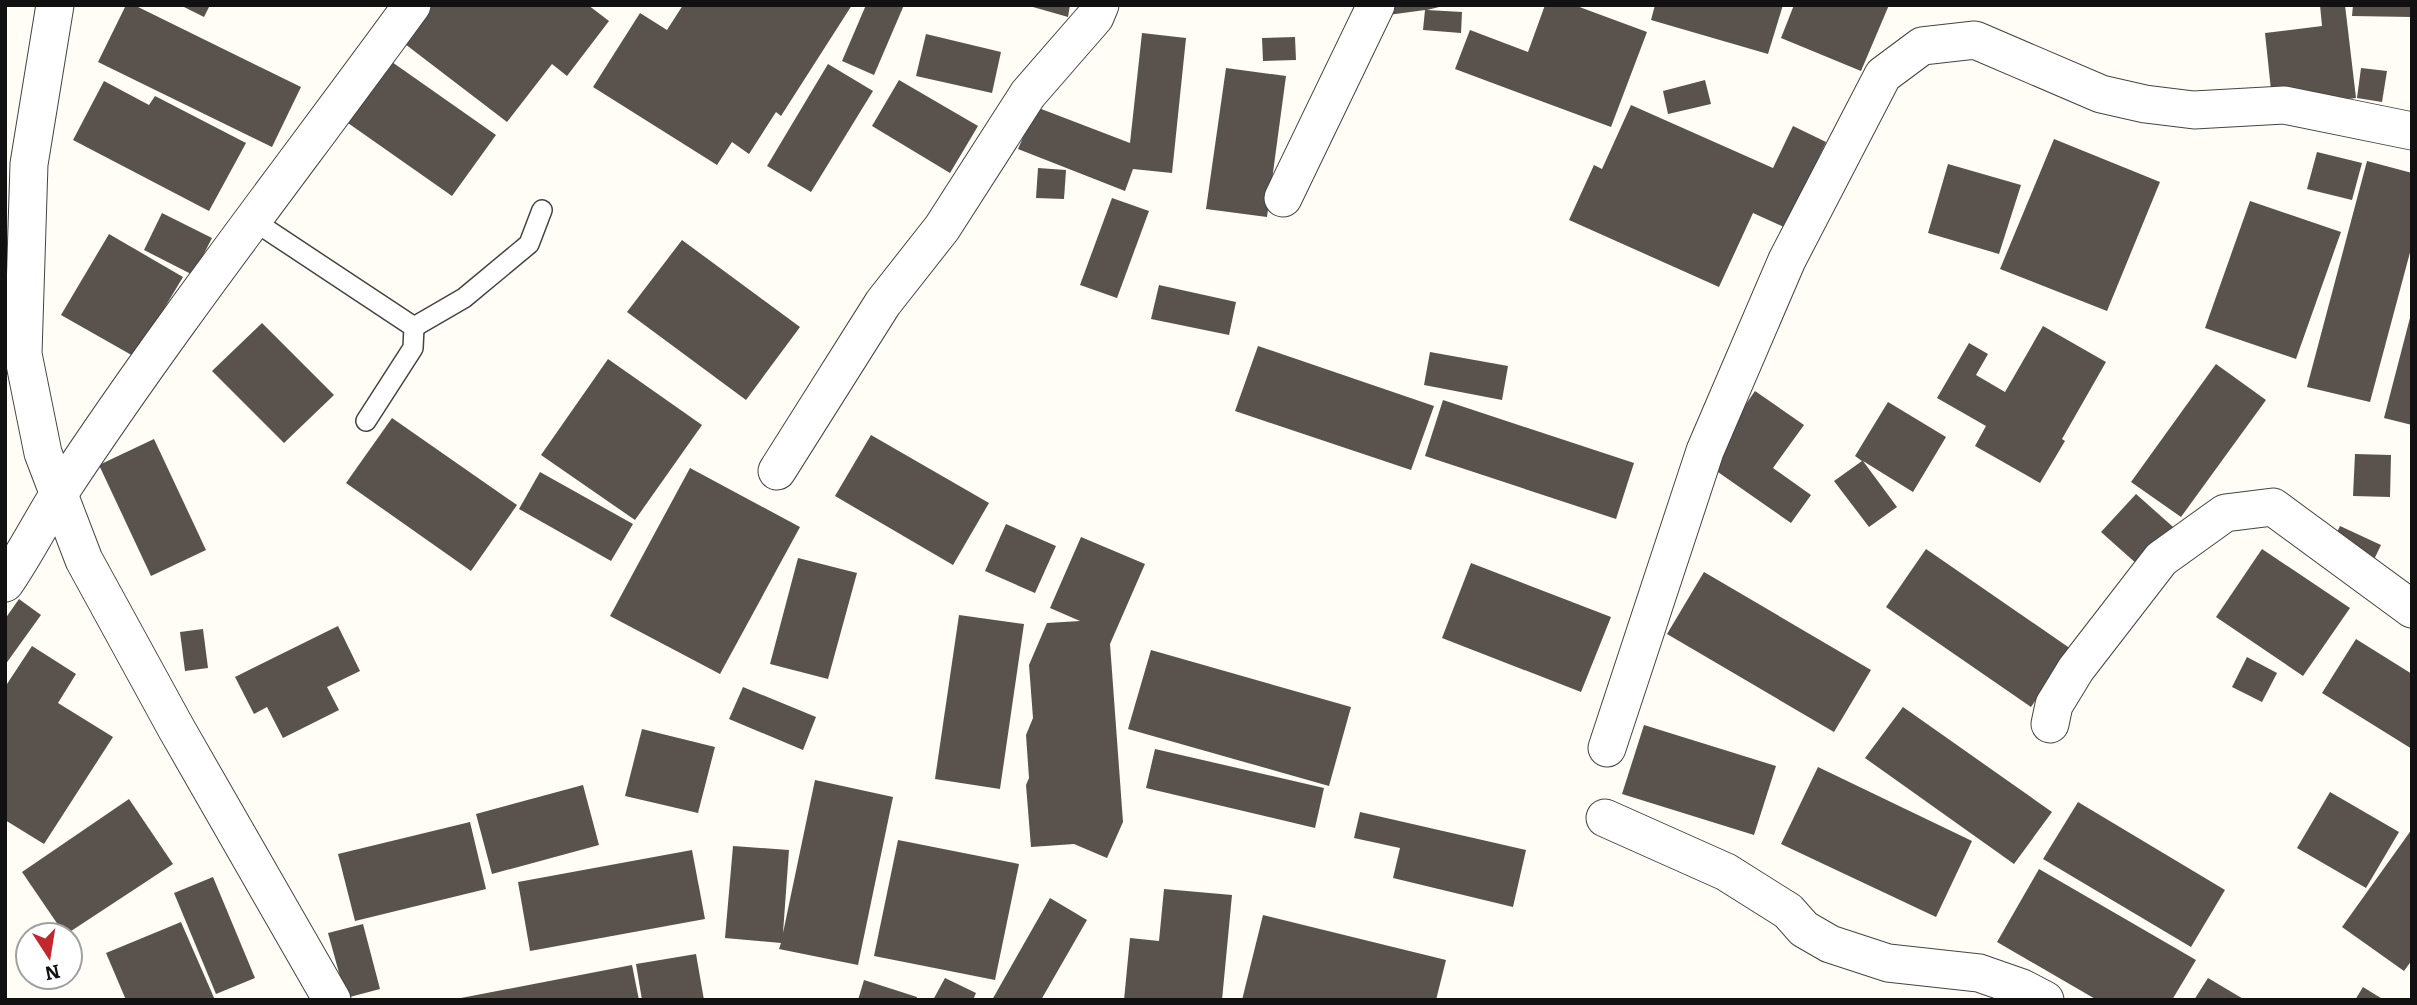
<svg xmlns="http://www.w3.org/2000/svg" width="2417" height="1005" viewBox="0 0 2417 1005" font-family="Bitter,serif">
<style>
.building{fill:#5a524d}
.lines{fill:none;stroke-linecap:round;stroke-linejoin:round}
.service-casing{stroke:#444;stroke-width:22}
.minor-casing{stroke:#444;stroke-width:39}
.service{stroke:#fff;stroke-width:19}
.minor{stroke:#fff;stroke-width:37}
</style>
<rect width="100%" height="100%" fill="#fffdf5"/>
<g class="building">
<path d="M126 5H134L301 87 272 147 98 62Z"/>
<path d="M180 5H210L204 17Z"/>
<path d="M408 5H588L609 21 567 76 552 64 507 122 388 31Z"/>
<path d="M683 5H852L781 116 776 112 749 154 732 142 717 165 593 87 640 13 667 30Z"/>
<path d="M866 5H904L874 75 842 61Z"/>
<path d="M1026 5H1070L1068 17Z"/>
<path d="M1387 5H1447L1427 10 1462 12 1461 33 1423 30 1425 10 1388 15Z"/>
<path d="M1545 5H1574L1647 32 1611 127 1455 69 1470 30 1528 52Z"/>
<path d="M1655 5H1783L1768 54 1651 20Z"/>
<path d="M1794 5H1889L1861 71 1781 38Z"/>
<path d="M2320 5H2345L2356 98 2273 109 2265 33 2322 26Z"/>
<path d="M2353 5H2412V17L2352 16Z"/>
<path d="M1142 33 1186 38 1172 173 1133 169 1125 191 1018 149 1036 107 1130 143Z"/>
<path d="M926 34 1001 52 992 93 916 76Z"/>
<path d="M1295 37 1296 60 1263 61 1262 38Z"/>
<path d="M372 48 496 135 452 196 328 109Z"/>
<path d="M828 64 873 91 811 192 767 166Z"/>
<path d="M1226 68 1286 76 1267 217 1206 209Z"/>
<path d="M2361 68 2387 71 2382 102 2357 98Z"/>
<path d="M899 80 978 126 950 173 872 126Z"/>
<path d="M1705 80 1711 104 1668 114 1663 91Z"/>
<path d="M104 81 149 105 155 96 246 143 209 211 73 140Z"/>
<path d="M1631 105 1773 168 1793 126 1826 142 1786 228 1753 213 1719 287 1569 220 1594 165 1602 169Z"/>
<path d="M2054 139 2160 182 2107 311 2000 269Z"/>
<path d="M2317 152 2362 163 2352 200 2307 189Z"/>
<path d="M2367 161 2412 173V245L2370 402 2307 387Z"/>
<path d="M1948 164 2021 185 1999 254 1928 233Z"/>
<path d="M1038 168 1066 170 1064 199 1036 198Z"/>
<path d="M1112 198 1149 211 1117 298 1080 285Z"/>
<path d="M2250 201 2341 232 2296 359 2205 328Z"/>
<path d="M162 213 212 238 193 275 144 250Z"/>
<path d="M109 234 183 277 135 357 61 315Z"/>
<path d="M682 240 800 327 746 400 627 312Z"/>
<path d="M1159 285 1236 302 1229 335 1151 319Z"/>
<path d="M2411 314H2412V425L2384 418Z"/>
<path d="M262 323 334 395 284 443 212 371Z"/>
<path d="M2043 326 2106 362 2062 439 2065 441 2040 483 1975 446 1986 426 1937 398 1969 343 1988 354 1976 375 2005 392Z"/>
<path d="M1258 346 1434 406 1411 470 1235 411Z"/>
<path d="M1430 352 1508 366 1502 400 1424 385Z"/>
<path d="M608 359 702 425 635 520 541 455Z"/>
<path d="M2216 364 2266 400 2181 517 2131 482Z"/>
<path d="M1755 391 1804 425 1773 468 1811 495 1791 523 1705 463Z"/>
<path d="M1443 400 1634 463 1616 519 1425 456Z"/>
<path d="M1888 402 1946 437 1913 492 1863 461 1897 507 1869 527 1834 481 1862 461 1855 456Z"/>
<path d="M392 418 517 505 471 571 346 483Z"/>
<path d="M871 435 989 503 953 565 835 496Z"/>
<path d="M154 439 206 550 151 576 99 465Z"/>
<path d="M2355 454 2391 455 2390 497 2353 496Z"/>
<path d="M690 468 800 527 720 674 610 616Z"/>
<path d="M540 472 633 524 611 561 519 509Z"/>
<path d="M2136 494 2181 534 2147 573 2101 532Z"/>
<path d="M1006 524 1056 546 1035 593 985 571Z"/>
<path d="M2340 526 2381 545 2368 572 2327 553Z"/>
<path d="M1081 537 1145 564 1110 644 1123 822 1107 858 1074 844 1031 847 1026 785 1029 778 1026 735 1033 718 1029 665 1047 623 1080 621 1050 608Z"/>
<path d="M1926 549 2071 649 2031 707 1886 607Z"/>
<path d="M2262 549 2350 608 2303 676 2216 617Z"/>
<path d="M798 558 857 573 828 679 770 664Z"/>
<path d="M1471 563 1611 617 1581 692 1442 638Z"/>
<path d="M1704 572 1871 670 1834 732 1667 634Z"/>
<path d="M19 599 41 615 5 665V619Z"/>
<path d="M959 615 1024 624 1000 789 935 779Z"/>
<path d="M338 626 360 671 327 687 339 710 283 738 267 707 254 714 235 677Z"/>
<path d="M203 629 208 668 185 671 180 632Z"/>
<path d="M2356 639 2412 674V749L2322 693Z"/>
<path d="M32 646 76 674 58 703 113 737 44 844 5 820V687Z"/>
<path d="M1151 650 1351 707 1329 786 1128 729Z"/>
<path d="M2247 657 2277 673 2262 702 2232 687Z"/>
<path d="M743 687 816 717 803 750 729 719Z"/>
<path d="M1903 707 2052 812 2014 864 1865 758Z"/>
<path d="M1644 725 1776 766 1754 835 1622 794Z"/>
<path d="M642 729 715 747 698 813 625 796Z"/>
<path d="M1155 749 1324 788 1315 828 1146 788Z"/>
<path d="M1818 767 1972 841 1936 917 1781 844Z"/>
<path d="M815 780 893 797 858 965 779 949 781 943 725 938 733 846 789 850 783 933Z"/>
<path d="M583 785 599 845 492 874 476 814Z"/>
<path d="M2330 792 2399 832 2366 888 2297 848Z"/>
<path d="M129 799 173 864 65 935 22 872Z"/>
<path d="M2078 802 2225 890 2191 947 2043 859Z"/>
<path d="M1360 812 1526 850 1513 907 1393 878 1400 848 1354 838Z"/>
<path d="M470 822 486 889 355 921 338 854Z"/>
<path d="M2412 829V960L2404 971 2342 927Z"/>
<path d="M898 840 1019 864 995 980 874 956Z"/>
<path d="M692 850 705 919 530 951 518 882Z"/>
<path d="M2039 869 2196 960 2172 1000H2097L1997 942Z"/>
<path d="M213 877 255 978 216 994 174 893Z"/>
<path d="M1164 889 1232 895 1222 1000H1124L1130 938 1159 941Z"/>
<path d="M1050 898 1087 920 1041 1000H992Z"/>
<path d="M1263 915 1446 960 1436 1000H1242Z"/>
<path d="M181 922 215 1000H126L106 953Z"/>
<path d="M363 924 380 989 346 998 328 933Z"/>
<path d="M696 954 704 1000H642L636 964Z"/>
<path d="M632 965 639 1000H461V998Z"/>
<path d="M945 978 976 993 973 1000H933Z"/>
<path d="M2208 978 2245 1000H2194Z"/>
<path d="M864 980 917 997 916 1000H858Z"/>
<path d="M2363 987 2384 1000H2355Z"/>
</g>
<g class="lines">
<g class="service-casing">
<g id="service">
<path d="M254 221 414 327 413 348 366 421"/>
<path d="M414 327 464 298 529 244 542 210"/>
</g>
</g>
<g class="minor-casing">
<g id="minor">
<path d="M55 5 29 164 23 354 43 453 84 560 176 728 332 1000"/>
<path d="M1283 198 1376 5"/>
<path d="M777 471 883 303 942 228 1028 94 1095 17 1100 5"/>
<path d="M5 583C25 554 41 522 60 492 170 325 294 167 412 5"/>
<path d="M2050 724 2054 705 2076 669 2161 559 2225 513 2273 507 2412 609"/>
<path d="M1607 748 1705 451 1787 260 1883 75 1922 46 1975 40 2101 94 2145 104 2194 110 2284 105 2412 131"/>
<path d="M1605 818 1726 872 1788 911 1804 929 1830 944 1888 963 1979 973 2022 988 2045 1000"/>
</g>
</g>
<use href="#service" class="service"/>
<use href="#minor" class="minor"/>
</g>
<rect width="2417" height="1005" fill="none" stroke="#111111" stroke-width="14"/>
<g transform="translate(49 956) rotate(168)"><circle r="33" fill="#ffffff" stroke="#a0a0a0" stroke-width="2"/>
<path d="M0-5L12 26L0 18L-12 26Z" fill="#c4262e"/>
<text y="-10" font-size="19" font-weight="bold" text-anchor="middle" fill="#111111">N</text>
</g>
</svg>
